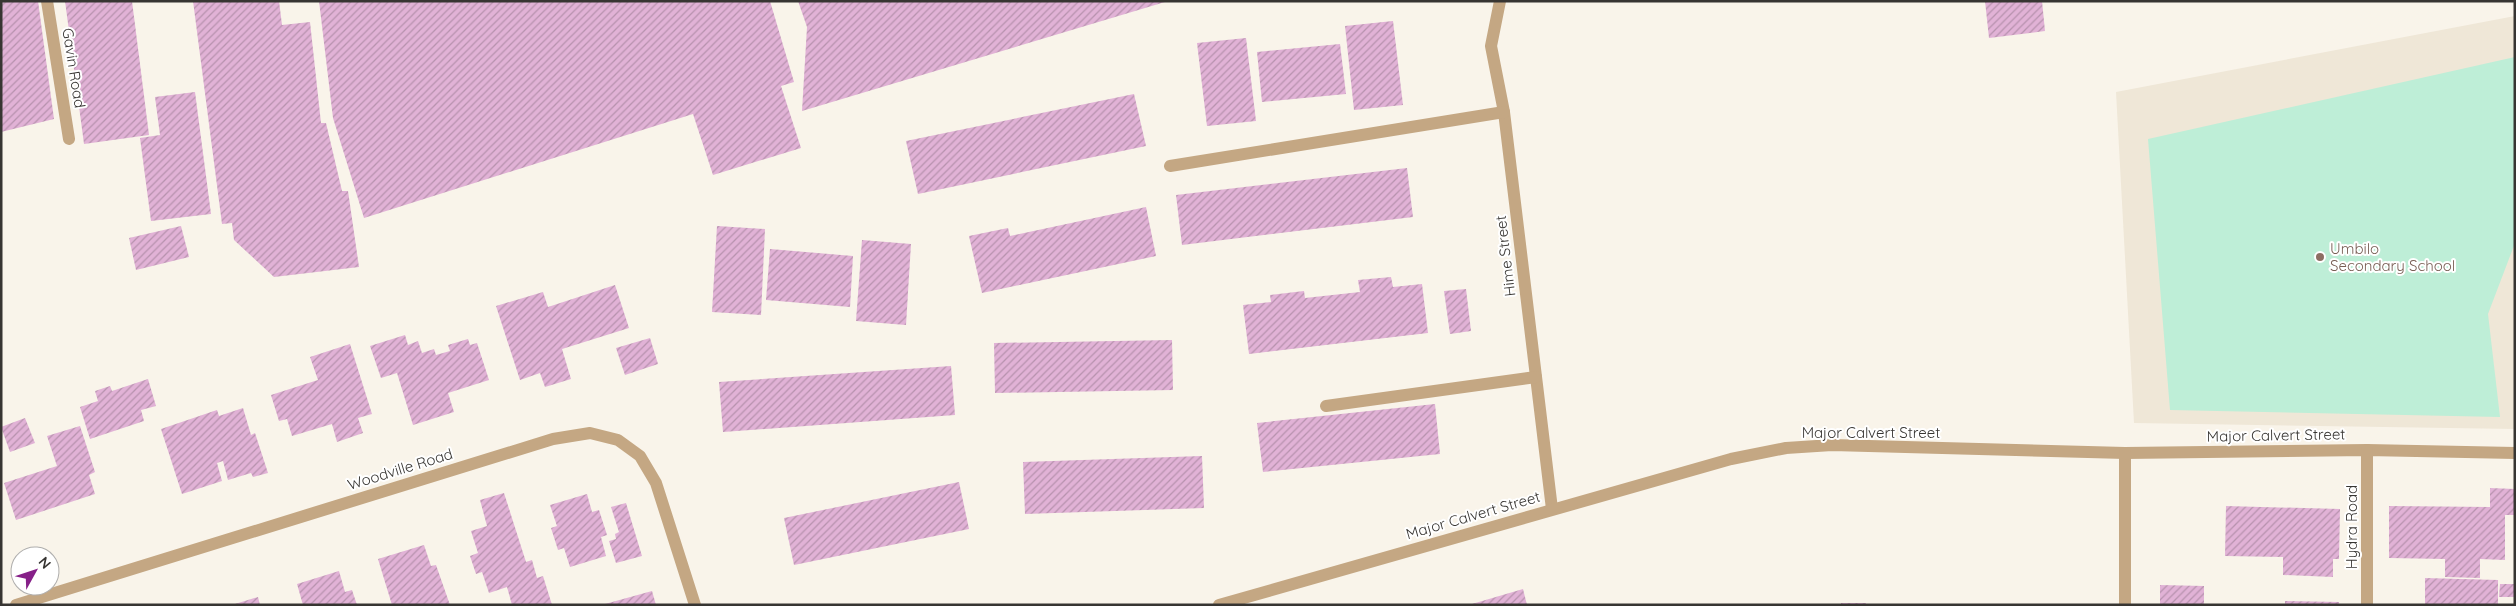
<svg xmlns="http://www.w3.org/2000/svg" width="2516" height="606" viewBox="0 0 2516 606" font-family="Quicksand,sans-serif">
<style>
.built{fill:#efe7d7}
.pitch{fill:#beeed7}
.building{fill:url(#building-hatch)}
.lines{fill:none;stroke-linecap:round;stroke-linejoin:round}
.service{stroke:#c4a783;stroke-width:12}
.minor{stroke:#c4a783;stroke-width:12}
.education-dot{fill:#8d6e63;stroke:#fff;stroke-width:2}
.labels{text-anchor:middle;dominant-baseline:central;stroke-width:4;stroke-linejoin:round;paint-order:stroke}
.street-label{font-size:15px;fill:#373532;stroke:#fff}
.education-label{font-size:15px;fill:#785e54;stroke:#fff;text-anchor:start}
</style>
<defs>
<pattern id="building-hatch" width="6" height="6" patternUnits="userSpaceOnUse" patternTransform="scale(1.25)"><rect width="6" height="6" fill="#e1b2d6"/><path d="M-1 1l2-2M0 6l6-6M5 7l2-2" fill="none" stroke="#b792ae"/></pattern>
</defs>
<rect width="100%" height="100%" fill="#f9f4ea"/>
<path class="built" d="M2515 16V429L2134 423 2116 92Z"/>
<path class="pitch" d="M2515 57V243L2488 314 2500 417 2170 410 2148 139Z"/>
<g class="building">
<path d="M1 1H38L54 119 1 132Z"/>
<path d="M65 1H132L149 135 84 144Z"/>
<path d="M193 1H279L282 25 310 22 321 123H326L342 191H348L359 267 274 277 234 240 232 223 222 224Z"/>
<path d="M319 1H770L794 82 781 86 801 148 713 175 693 114 364 218 333 118Z"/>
<path d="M798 1H1164L1165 2 802 111 807 27Z"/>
<path d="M1985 1H2042L2045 31 1989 38Z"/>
<path d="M1393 21 1403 105 1354 110 1345 26Z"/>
<path d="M1246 38 1256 121 1207 126 1197 43Z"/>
<path d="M1340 44 1346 94 1262 102 1257 52Z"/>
<path d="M195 92 211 214 151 221 140 138 160 135 155 97Z"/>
<path d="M1134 94 1146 146 918 194 906 141Z"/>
<path d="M1407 168 1413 217 1182 245 1176 195Z"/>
<path d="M1146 207 1156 256 982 293 969 236 1008 228 1010 236Z"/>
<path d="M181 226 189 257 136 270 129 238Z"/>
<path d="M717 226 765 229 761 315 712 312Z"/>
<path d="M862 240 911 244 906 325 856 321Z"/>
<path d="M770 249 853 256 850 307 766 300Z"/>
<path d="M1391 277 1393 287 1422 284 1428 333 1249 354 1243 305 1271 302 1270 295 1304 291 1305 298 1360 292 1358 280Z"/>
<path d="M615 285 629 328 562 349 571 379 545 387 540 373 520 380 496 306 543 292 548 307Z"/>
<path d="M1466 289 1471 331 1450 334 1444 291Z"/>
<path d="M405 335 408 345 418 341 422 353 434 349 436 355 450 351 448 345 468 339 470 345 477 343 489 380 448 393 454 412 413 425 397 373 381 378 370 346Z"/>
<path d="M650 338 658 364 625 375 616 348Z"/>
<path d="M1172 340 1173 390 995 393 994 343Z"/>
<path d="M350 344 372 414 358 418 363 433 337 442 332 424 292 436 287 419 279 421 271 395 318 380 310 357Z"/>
<path d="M951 366 955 415 723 432 719 382Z"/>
<path d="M148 379 156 406 141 410 144 421 90 439 80 407 98 401 95 391 110 386 112 391Z"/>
<path d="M1435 404 1440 454 1263 472 1257 423Z"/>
<path d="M243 408 251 435 255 433 268 473 253 477 251 473 228 480 223 461 217 463 222 481 182 494 161 429 217 410 219 416Z"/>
<path d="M25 418 35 443 10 452 1 427Z"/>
<path d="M80 426 95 472 89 475 95 494 16 520 4 483 57 466 47 436Z"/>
<path d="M1202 456 1204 508 1025 514 1023 462Z"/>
<path d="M959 482 969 529 794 565 784 518Z"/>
<path d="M2490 488 2515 489V515H2505V560L2480 559V578L2445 577V559L2389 558V506L2490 507Z"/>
<path d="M504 493 526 562 532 560 537 578 543 576 552 605H512L507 587 489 593 482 572 476 574 470 556 478 553 471 531 487 526 480 500Z"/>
<path d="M587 494 592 512 599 510 607 535 601 537 606 556 570 567 564 548 558 550 551 528 557 526 550 505Z"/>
<path d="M626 503 642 556 616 563 609 541 616 539 615 534 619 532 611 507Z"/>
<path d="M2226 506 2340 509 2339 559H2333V577L2283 575V557L2225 556Z"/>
<path d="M424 545 431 566 436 565 450 605H392L378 559Z"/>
<path d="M339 571 345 592 352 590 357 605H303L297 584Z"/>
<path d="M2425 578 2498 580V605H2425Z"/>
<path d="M2500 584H2515V597H2499Z"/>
<path d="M2160 585 2204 586V605H2160Z"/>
<path d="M1523 589 1527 605H1472V604Z"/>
<path d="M652 591 656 605H605V604Z"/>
<path d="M258 597 260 605H235V604Z"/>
<path d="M2285 601 2339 602V605H2285Z"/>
<rect x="1841" y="603" width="25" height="2"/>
</g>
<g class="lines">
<g class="service">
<path d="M47 1 69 139"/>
<path d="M1500 1 1491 46 1504 112 1552 509"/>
<path d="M1170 166 1504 112"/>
<path d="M1326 406 1536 377"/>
</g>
<g class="minor">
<path d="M16 605 553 439 590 433 618 440 640 456 656 483 695 605"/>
<path d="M1219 605 1731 459 1786 448 1832 445 2125 453 2367 450 2515 453"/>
<path d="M2125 605V453"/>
<path d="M2367 605V450"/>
</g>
</g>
<circle class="education-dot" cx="2320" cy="257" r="5"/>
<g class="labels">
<g class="street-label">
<text transform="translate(74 68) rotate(81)">Gavin Road</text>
<text transform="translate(1505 256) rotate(-97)">Hime Street</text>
<text x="1871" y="432">Major Calvert Street</text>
<text transform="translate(2276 435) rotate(-1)">Major Calvert Street</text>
<text transform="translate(400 469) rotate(-17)">Woodville Road</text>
<text transform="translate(1473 515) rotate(-16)">Major Calvert Street</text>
<text transform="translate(2351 527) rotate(-90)">Hydra Road</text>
</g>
<g class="education-label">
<text x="2330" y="248">Umbilo<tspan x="2330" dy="17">Secondary School</tspan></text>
</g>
</g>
<rect width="2516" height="606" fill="none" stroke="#373532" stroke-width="5"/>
<g transform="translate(35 571) rotate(50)"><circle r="24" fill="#ffffff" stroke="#afaead"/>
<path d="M0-4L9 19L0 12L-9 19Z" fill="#862088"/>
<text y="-8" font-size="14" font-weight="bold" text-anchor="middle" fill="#373532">N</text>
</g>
</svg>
